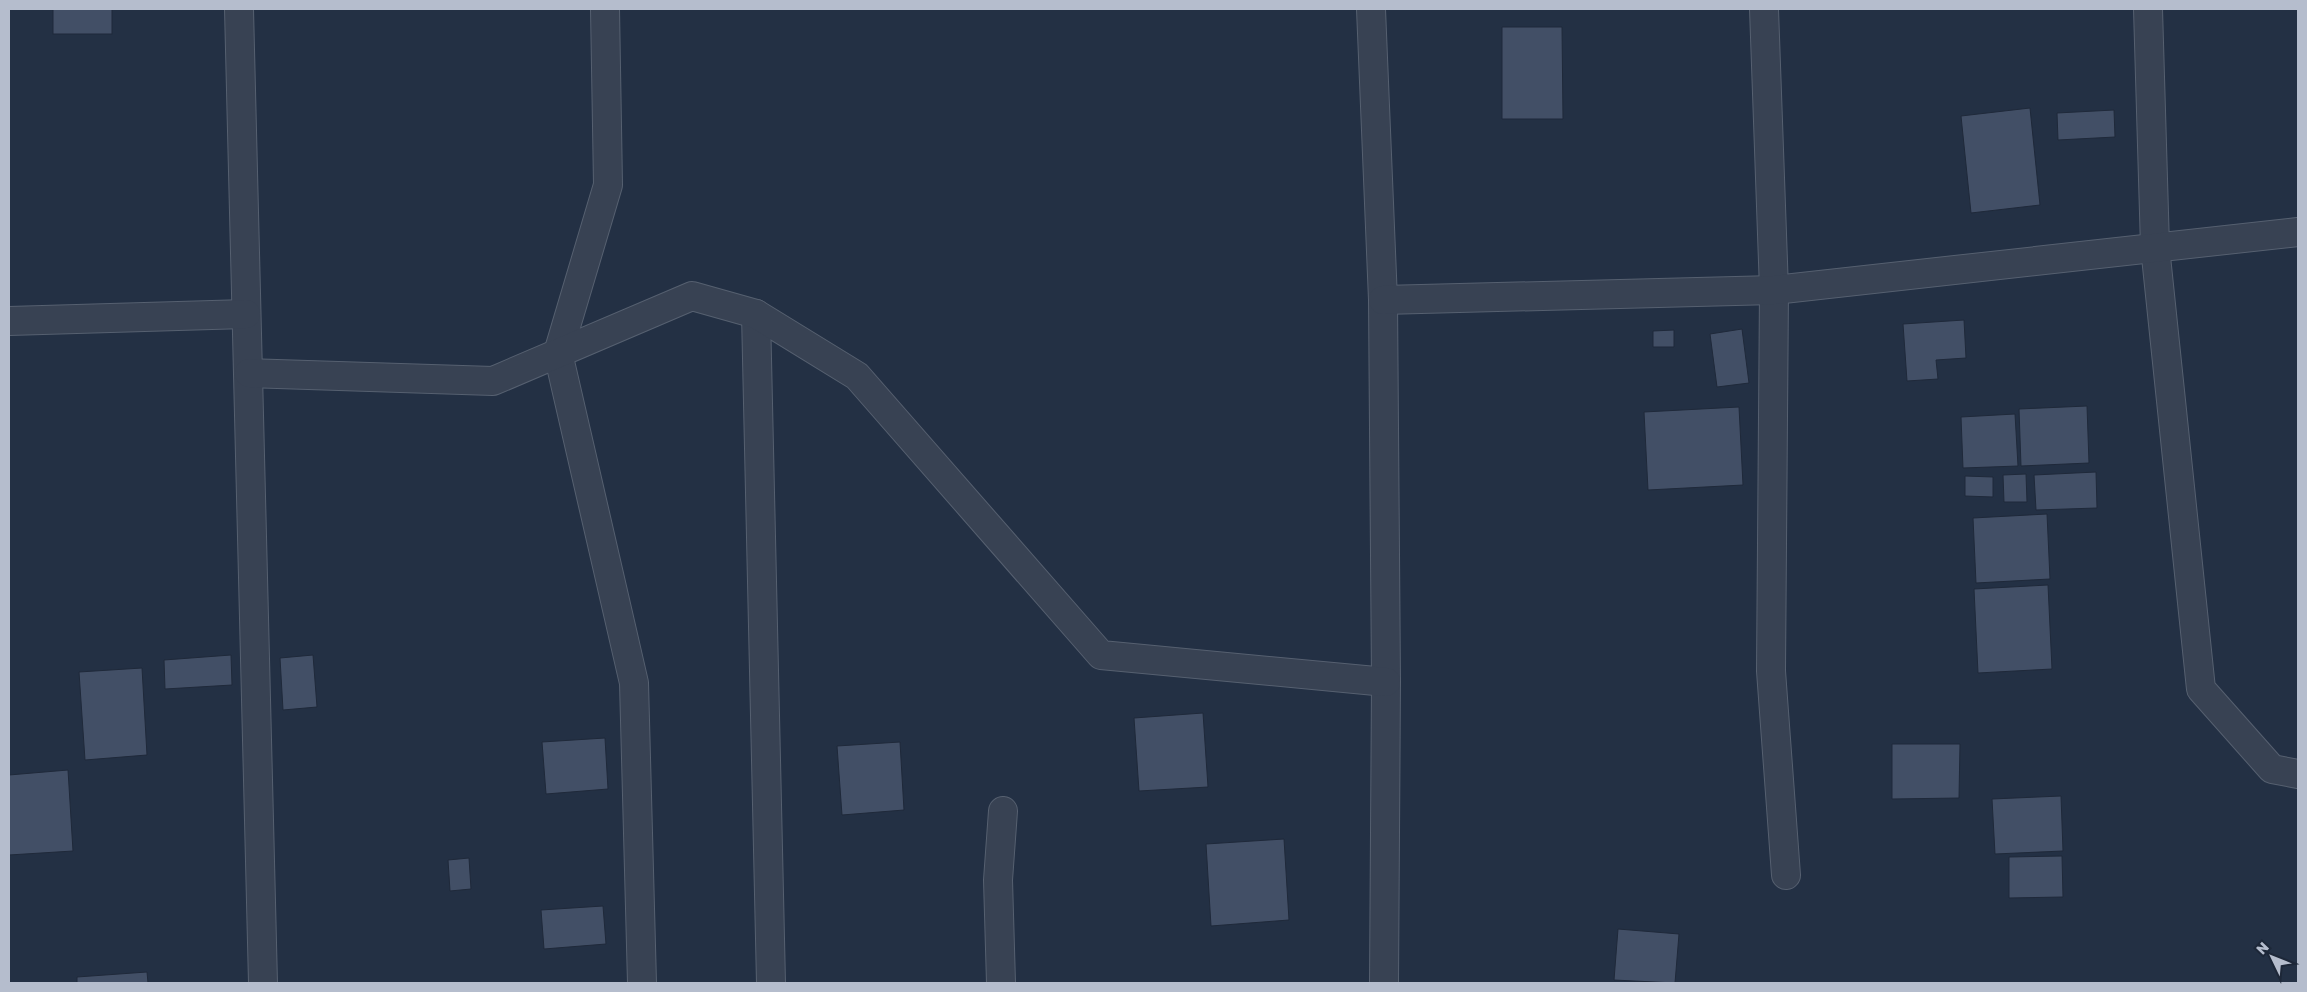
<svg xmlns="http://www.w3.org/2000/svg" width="2307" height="992" viewBox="0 0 2307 992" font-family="'Golos Text',sans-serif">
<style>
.building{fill:#424f66;stroke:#1f293a}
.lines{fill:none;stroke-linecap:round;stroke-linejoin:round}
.minor-casing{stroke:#566070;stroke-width:30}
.minor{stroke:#384253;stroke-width:28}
</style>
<rect width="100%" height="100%" fill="#233044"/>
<g class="building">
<rect x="53" y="9" width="59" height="25"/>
<path d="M1502 27H1562L1563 119H1502Z"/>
<path d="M2030 108 2040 205 1971 213 1961 116Z"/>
<path d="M2114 110 2115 137 2058 140 2057 113Z"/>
<path d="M1964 320 1966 358 1936 360 1938 379 1907 381 1903 324Z"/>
<path d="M1742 329 1749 383 1717 387 1710 334Z"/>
<path d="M1674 330V347H1653V331Z"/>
<path d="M2087 406 2089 463 2021 466 2019 409Z"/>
<path d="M1739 407 1743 485 1648 490 1644 412Z"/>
<path d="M2015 414 2018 466 1963 468 1961 417Z"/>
<path d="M2096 472 2097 508 2036 510 2034 475Z"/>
<path d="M2026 474 2027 502H2004L2003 475Z"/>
<path d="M1965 476 1993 477V497L1965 496Z"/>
<path d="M2047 514 2050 579 1976 583 1973 518Z"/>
<path d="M2048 585 2052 669 1978 673 1974 589Z"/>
<path d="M231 655 232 685 165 689 164 660Z"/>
<path d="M313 655 317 707 283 710 280 658Z"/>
<path d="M142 668 147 755 85 760 79 672Z"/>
<path d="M1203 713 1208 787 1139 791 1134 718Z"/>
<path d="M605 738 608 789 546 794 542 742Z"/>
<path d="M900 742 904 810 842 815 837 746Z"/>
<path d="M1892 744H1960L1959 798 1892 799Z"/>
<path d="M68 770 73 851 9 855V775Z"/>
<path d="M2061 796 2063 851 1995 854 1992 799Z"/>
<path d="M1284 839 1289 920 1211 926 1206 844Z"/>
<path d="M2062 856 2063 897 2009 898V857Z"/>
<path d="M469 858 471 889 450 891 448 860Z"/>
<path d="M603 906 606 944 544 949 541 910Z"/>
<path d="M1618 929 1679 934 1675 983 1614 980Z"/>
<path d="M147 972 148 983H77V977Z"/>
</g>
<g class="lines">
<g class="minor-casing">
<g id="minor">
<path d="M239 9 263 983"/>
<path d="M605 9 608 185 558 353 634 683 642 983"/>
<path d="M1371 9 1383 300 1386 682 1384 983"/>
<path d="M1764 9 1774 290 1771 671 1786 875"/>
<path d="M2148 9 2155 247 2201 689 2272 769 2298 774"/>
<path d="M1383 300 1774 290 2298 232"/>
<path d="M756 314 771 983"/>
<path d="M9 321 246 314"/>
<path d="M249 373 493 381 692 296 756 314 857 376 1101 655 1386 682"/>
<path d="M1001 983 998 880 1003 811"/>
</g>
</g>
<use href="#minor" class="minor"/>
</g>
<rect width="2307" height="992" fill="none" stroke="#b5bdcd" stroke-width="20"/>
<g transform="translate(2272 957) rotate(313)" stroke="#1d2738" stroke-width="4" paint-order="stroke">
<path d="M0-4L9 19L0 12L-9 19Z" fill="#b5bdcd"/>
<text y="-8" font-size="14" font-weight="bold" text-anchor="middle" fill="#b5bdcd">N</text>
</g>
</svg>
